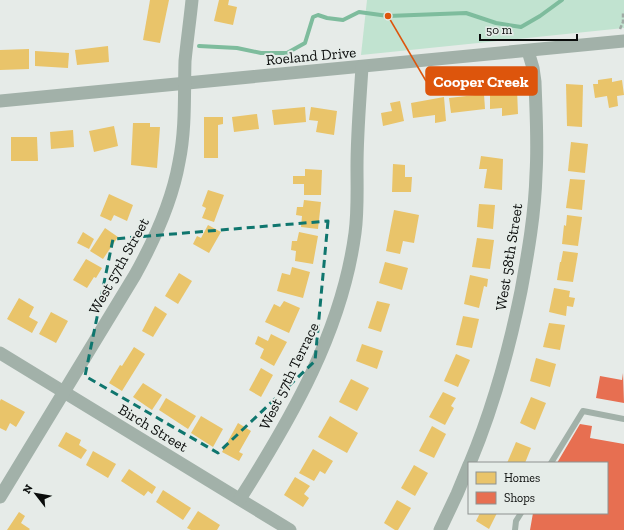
<svg xmlns="http://www.w3.org/2000/svg" width="624" height="530" viewBox="0 0 624 530" font-family="'Zilla Slab',serif">
<style>
.green{fill:#c1e3d0}
.homes{fill:#e9c46a}
.shops{fill:#e76f51}
.lines{fill:none;stroke-linecap:round;stroke-linejoin:round}
.stream{stroke:#7ebc9d;stroke-width:4}
.path{stroke:#9faaa4;stroke-width:2.5;stroke-dasharray:4 2;stroke-linecap:butt}
.lane{stroke:#a2b1a9;stroke-width:6}
.street{stroke:#a2b1a9;stroke-width:13}
.marked{fill:none;stroke:#0f766e;stroke-width:3;stroke-dasharray:8 5;stroke-linejoin:round}
.labels{text-anchor:middle;dominant-baseline:central;stroke-width:4;stroke-linejoin:round;paint-order:stroke}
.street-label{font-size:15px;fill:#0a0c0b;stroke:#e5ece8}
.leader{fill:none;stroke:#dd550c;stroke-width:1.5}
.callout-dot{fill:#dd550c;stroke:#e5ece8;stroke-width:1.5}
.callout{fill:#dd550c;stroke:#dd550c;stroke-width:1.5}
.callout-label{font-size:16px;text-anchor:middle;font-weight:bold;fill:#fff}
</style>
<rect width="100%" height="100%" fill="#e6ebe8"/>
<path class="green" d="M367 0H624V28L361 55Z"/>
<g class="homes">
<path d="M150 0H169L160 43 143 40Z"/>
<path d="M219 0H229L228 5 237 7 233 25 214 21Z"/>
<path d="M108 46 109 62 77 65 75 50Z"/>
<path d="M29 49V69L0 70V50Z"/>
<path d="M35 51 69 53 68 68 35 66Z"/>
<path d="M612 78V82L622 80 624 95 617 96 618 106 609 108 607 96 595 98 593 84H598V80Z"/>
<path d="M566 84 583 85 582 127 567 126Z"/>
<path d="M517 89 518 114 502 116V108L490 109V93Z"/>
<path d="M484 94 485 109 451 113 449 98Z"/>
<path d="M444 97 446 121 435 123V115L413 118 411 103Z"/>
<path d="M400 101 404 121 383 126 381 113 392 111 390 103Z"/>
<path d="M305 107 306 122 274 125 272 110Z"/>
<path d="M311 107 337 111 334 135 316 132 318 121 309 120Z"/>
<path d="M257 114 259 129 234 132 232 117Z"/>
<path d="M204 117H223V124L218 125V158H204Z"/>
<path d="M133 123H150V127H160L157 168 131 165Z"/>
<path d="M114 126 118 146 94 152 89 131Z"/>
<path d="M73 130 74 147 51 149 50 132Z"/>
<path d="M11 137H37L38 161H11Z"/>
<path d="M571 142 588 144 585 173 568 171Z"/>
<path d="M481 156 503 159 502 190 484 188 487 169H479Z"/>
<path d="M393 164 405 165V177H412L411 192H392Z"/>
<path d="M305 169 322 170 321 195H304V184H293V176H305Z"/>
<path d="M570 179 585 180 582 210 566 208Z"/>
<path d="M208 190 224 195 214 222 202 218 206 208 202 206Z"/>
<path d="M109 194 133 205 127 221 114 215 111 221 100 216Z"/>
<path d="M304 200 321 202 318 229 301 227 302 216 296 215 297 207H303Z"/>
<path d="M479 204 495 205 493 229 477 227Z"/>
<path d="M394 210 419 215 414 243 403 241 400 254 386 251Z"/>
<path d="M567 215 582 217 578 246 562 244 564 225 566 226Z"/>
<path d="M208 225 221 232 209 253 193 244 197 236 201 238Z"/>
<path d="M105 228 118 237 103 259 90 251Z"/>
<path d="M83 232 94 239 89 249 77 243Z"/>
<path d="M299 232 318 236 313 264 295 261 296 251 291 250 292 241H297Z"/>
<path d="M477 238 494 240 490 269 472 267Z"/>
<path d="M563 251 578 253 573 282 557 280 560 262H561Z"/>
<path d="M86 259 102 268 96 278 94 277 87 288 73 280Z"/>
<path d="M385 262 408 268 402 290 379 283Z"/>
<path d="M292 267 310 272 303 298 277 291 282 273 290 275Z"/>
<path d="M179 273 192 281 178 304 165 296Z"/>
<path d="M470 275 488 279 487 287 484 286 479 308 464 304Z"/>
<path d="M554 288 570 291 569 297 575 298 573 307 567 306 566 316 549 312Z"/>
<path d="M19 298 34 307 29 317 38 322 32 333 7 319Z"/>
<path d="M284 301 300 308 289 333 265 322 274 304 280 307Z"/>
<path d="M377 301 390 304 381 332 368 328Z"/>
<path d="M155 306 167 314 153 337 142 331Z"/>
<path d="M51 312 68 321 56 343 39 334Z"/>
<path d="M463 316 479 319 472 348 456 345Z"/>
<path d="M549 323 565 325 560 350 543 347Z"/>
<path d="M271 334 287 342 274 366 260 358 264 349 255 344 258 336 268 341Z"/>
<path d="M362 344 383 351 377 369 356 361Z"/>
<path d="M134 347 145 354 122 391 109 383 120 365 122 366Z"/>
<path d="M456 354 470 360 458 387 444 381Z"/>
<path d="M536 358 556 364 550 387 530 381Z"/>
<path d="M261 368 273 375 261 397 249 390Z"/>
<path d="M351 379 369 388 357 411 339 402Z"/>
<path d="M143 383 162 395 152 410 133 397Z"/>
<path d="M443 392 456 398 451 406 454 408 445 425 429 417Z"/>
<path d="M531 397 546 403 535 430 520 423Z"/>
<path d="M166 398 196 416 188 429 159 410Z"/>
<path d="M1 399 25 412 16 427 10 423 6 431 0 428V401Z"/>
<path d="M201 416 223 429 213 447 191 433Z"/>
<path d="M330 416 358 433 347 453 318 437Z"/>
<path d="M238 423 251 431 239 452 243 454 239 461 222 452Z"/>
<path d="M432 426 446 434 434 458 419 451Z"/>
<path d="M66 432 81 440 79 445 87 450 81 459 58 446Z"/>
<path d="M516 442 531 448 525 463H507Z"/>
<path d="M313 449 333 461 325 474 320 471 314 481 299 473Z"/>
<path d="M93 451 116 464 108 478 86 465Z"/>
<path d="M414 465 428 473 415 496 401 488Z"/>
<path d="M129 469 156 487 152 494 148 491 144 496 121 481Z"/>
<path d="M295 477 310 486 304 494 309 498 303 507 284 495Z"/>
<path d="M163 490 191 508 183 520 156 502Z"/>
<path d="M397 500 411 508 398 530H395L384 523Z"/>
<path d="M198 511 220 525 217 530H191L187 528Z"/>
<path d="M19 512 25 516 21 523 30 529 29 530H7Z"/>
<path d="M480 513H497L489 529 476 521Z"/>
</g>
<g class="shops">
<path d="M623 373 624 403 596 398 600 376 622 380Z"/>
<path d="M580 424 592 426 590 438 624 444V530H530L533 513H607V463H557Z"/>
</g>
<g class="lines">
<path class="stream" d="M199 46 237 48 261 53H287L305 43 313 17 318 15 327 18 343 20 359 12 388 16 466 13 496 23 521 27 540 16 562 0"/>
<path class="path" d="M620 29 623 22V12"/>
<g class="lane">
<path d="M551 463 583 411 624 419"/>
<path d="M515 530 516 521 521 513"/>
</g>
<g class="street">
<path d="M0 101 624 41"/>
<path d="M0 353 290 530"/>
<path d="M470 463C493 408 509 350 521 291 528 253 535 213 536 174 538 143 536 113 535 82L533 68 528 51"/>
<path d="M0 497 135 275C155 239 172 202 179 162 186 128 184 94 185 61 187 41 190 20 192 0"/>
<path d="M240 499C292 417 342 331 355 233 358 211 357 189 357 167 357 133 360 100 362 67"/>
<path d="M440 530 457 494 469 465"/>
</g>
</g>
<path class="marked" d="M328 221 315 361 218 453 85 376 113 239Z"/>
<g class="labels">
<g class="street-label">
<text transform="translate(311 56) rotate(-5)">Roeland Drive</text>
<text transform="translate(509 257) rotate(-81)">West 58th Street</text>
<text transform="translate(119 266) rotate(-61)">West 57th Street</text>
<text transform="translate(289 376) rotate(-64)">West 57th Terrace</text>
<text transform="translate(153 428) rotate(31)">Birch Street</text>
</g>
</g>
<path class="leader" d="M388 16L426 81"/>
<circle class="callout-dot" cx="388" cy="16" r="4"/>
<rect class="callout" x="426" y="67" width="111" height="28" rx="4"/>
<g class="callout-label">
<text x="481" y="87">Cooper Creek</text>
</g>
<rect x="468" y="462" width="140" height="52" fill="#e5ece8" stroke="#8d9290"/>
<rect x="476" y="472" width="20" height="12" fill="#e9c46a" stroke="#8d9290"/>
<text x="504" y="482" font-size="12" fill="#0a0c0b">Homes</text>
<rect x="476" y="492" width="20" height="12" fill="#e76f51" stroke="#8d9290"/>
<text x="504" y="502" font-size="12" fill="#0a0c0b">Shops</text>
<g transform="translate(36 494) rotate(301)" stroke="#e5ece8" stroke-width="3" paint-order="stroke">
<path d="M0-3L7 15L0 10L-7 15Z" fill="#0a0c0b"/>
<text y="-6" font-size="11" font-weight="bold" text-anchor="middle" fill="#0a0c0b">N</text>
</g>
<path d="M480 34v6h97v-6" fill="none" stroke="#0a0c0b" stroke-width="2"/>
<text x="486" y="34" font-size="12" fill="#0a0c0b" stroke="#e5ece8" stroke-width="3" paint-order="stroke">50 m</text>
</svg>
